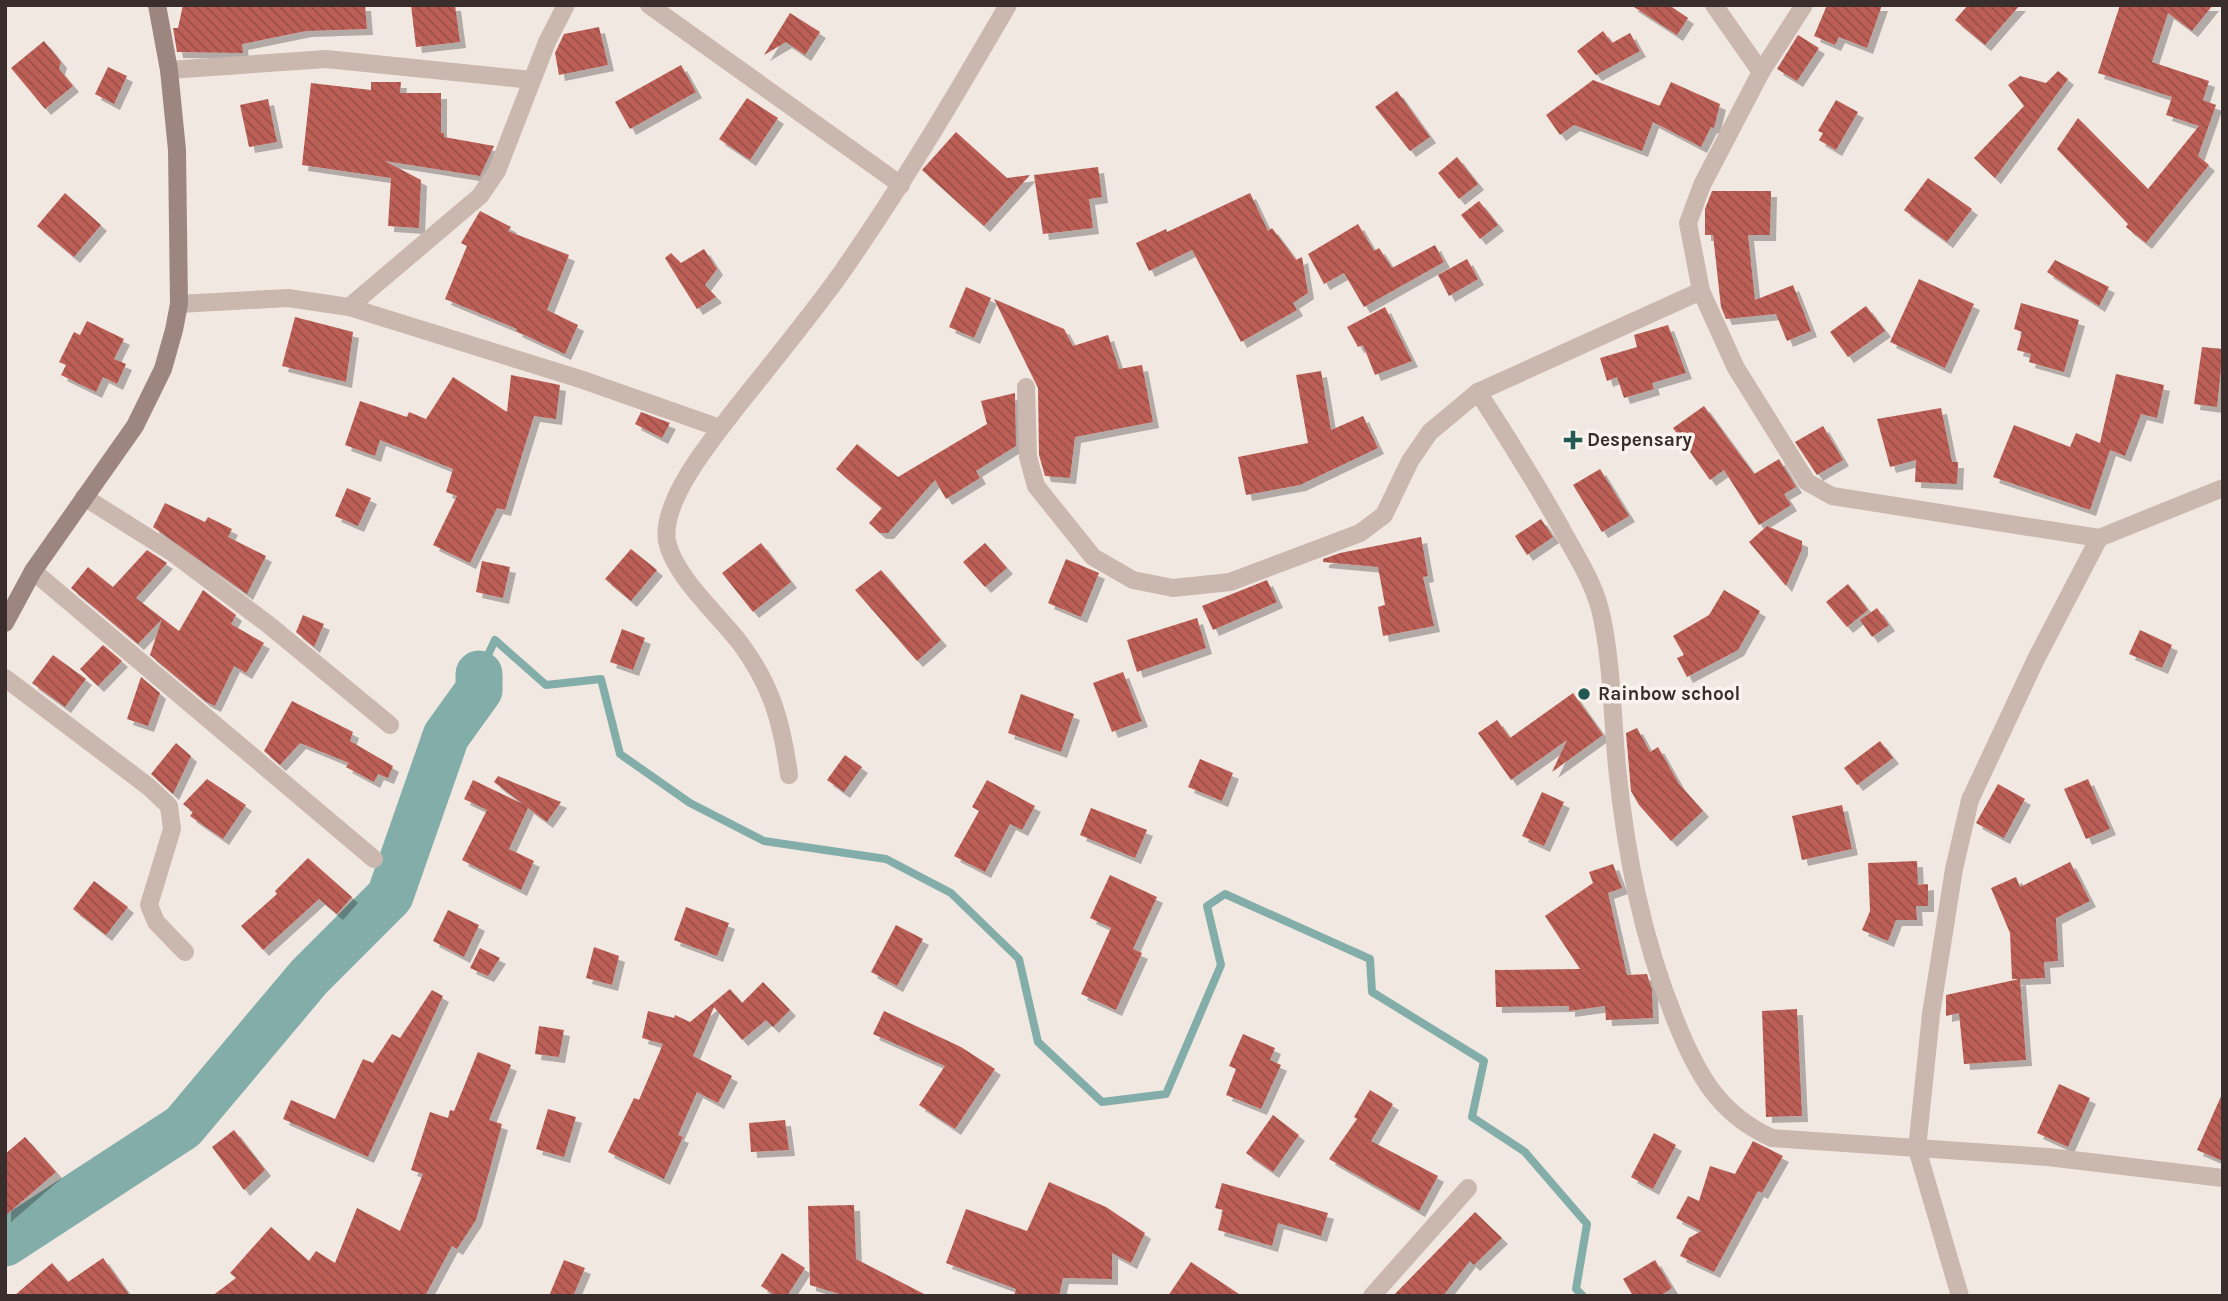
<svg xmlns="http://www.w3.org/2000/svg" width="2228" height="1301" viewBox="0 0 2228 1301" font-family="Karla,sans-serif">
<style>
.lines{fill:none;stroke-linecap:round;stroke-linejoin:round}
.stream{stroke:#83ada9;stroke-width:8}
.river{stroke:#83ada9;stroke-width:47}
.building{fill:url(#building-back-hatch);filter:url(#shadow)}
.street{stroke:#cab7ae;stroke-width:18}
.secondary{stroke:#9d8680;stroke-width:18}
.poi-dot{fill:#245853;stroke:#faf3ee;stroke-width:2.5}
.labels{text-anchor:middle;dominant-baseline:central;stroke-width:7;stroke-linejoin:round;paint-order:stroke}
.poi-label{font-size:19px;font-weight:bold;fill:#392e2c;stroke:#faf3ee;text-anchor:start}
</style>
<defs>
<pattern id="building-back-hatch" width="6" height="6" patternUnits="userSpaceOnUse" patternTransform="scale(1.75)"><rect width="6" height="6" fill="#bc5f56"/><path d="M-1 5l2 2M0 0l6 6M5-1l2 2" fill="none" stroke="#9a4f47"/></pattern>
<filter id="shadow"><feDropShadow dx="6" dy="6" stdDeviation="0" flood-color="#0004"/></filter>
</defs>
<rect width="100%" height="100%" fill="#f2e8e2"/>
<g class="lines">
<path class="stream" d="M479 674 495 640 546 685 601 679 620 754 690 803 764 841 886 859 951 893 1019 959 1038 1042 1102 1102 1166 1094 1221 965 1207 906 1225 894 1370 959 1372 992 1484 1061 1472 1117 1525 1152 1587 1224 1576 1289 1583 1296"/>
<path class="river" d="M5 1243 183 1127 309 977 390 896 446 736 479 690V674"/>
</g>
<g class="building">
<path d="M183 5H365L367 29 306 31 242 44 243 53 177 52 173 28H178Z"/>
<path d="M411 5H455L460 42 416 47Z"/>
<path d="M1631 5H1669L1688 18 1677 35Z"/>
<path d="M1827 5H1882L1867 48 1839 37 1835 45 1814 36Z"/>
<path d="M1968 5H2020L1985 45 1955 20Z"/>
<path d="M2120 5H2213L2192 31 2168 13 2152 62 2209 81 2203 100 2216 105 2198 156 2209 165 2146 243 2126 227 2128 224 2057 149 2078 118 2148 189 2199 126 2166 115 2172 97 2098 73Z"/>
<path d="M790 13 820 32 805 55 786 42 764 55Z"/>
<path d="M599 27 608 65 559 75 555 53 564 34Z"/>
<path d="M1603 31 1612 43 1630 33 1640 51 1596 75 1577 51Z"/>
<path d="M1798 35 1819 48 1797 81 1777 69Z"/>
<path d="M44 41 61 62 59 69 73 86 45 109 11 68Z"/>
<path d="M681 65 696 92 630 129 615 102Z"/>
<path d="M108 67 127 76 114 104 95 94Z"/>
<path d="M2058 71 2068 79 1995 178 1974 158 2024 106 2008 85 2020 76 2046 83Z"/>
<path d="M1593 80 1660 106 1658 109 1671 82 1720 104 1714 128 1711 127 1701 147 1653 122 1642 151 1574 125 1560 135 1546 115Z"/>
<path d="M371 82H401L400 93H441V133H444V137L494 146 480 176 385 161 421 180 419 228 388 226 391 178 302 165 311 83 371 90Z"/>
<path d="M1397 91 1430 137 1410 151 1375 107Z"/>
<path d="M747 98 778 118 750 160 719 139Z"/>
<path d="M268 99 277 142 249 147 240 105Z"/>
<path d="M1836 100 1858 112 1836 150 1819 140 1823 133 1818 131Z"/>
<path d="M956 132 1007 178 1030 175 984 226 922 170Z"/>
<path d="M1457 157 1478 184 1459 199 1438 173Z"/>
<path d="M1098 167 1102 197 1089 199 1093 228 1043 234 1034 175Z"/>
<path d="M1928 178 1972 209 1947 242 1904 210Z"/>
<path d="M1712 191H1771L1770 235H1748L1755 300 1793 285 1811 331 1787 341 1776 314 1726 319 1721 307 1713 235H1705V209Z"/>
<path d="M65 193 101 225 74 257 37 226Z"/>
<path d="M1250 193 1268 231 1272 228 1296 260 1302 257 1308 293 1293 303 1297 310 1241 342 1192 250 1149 271 1136 243 1166 229 1167 232Z"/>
<path d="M1479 201 1498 225 1480 239 1461 215Z"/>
<path d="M480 211 511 227 508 231 569 255 547 310 578 325 565 354 516 331 517 329 445 299 467 246 461 243Z"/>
<path d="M1358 224 1374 251 1379 248 1392 268 1435 245 1444 262 1364 307 1344 273 1324 284 1308 254Z"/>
<path d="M704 249 717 269 705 285 716 297 697 309 665 258 671 253 681 263Z"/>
<path d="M1467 259 1478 279 1449 296 1438 275Z"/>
<path d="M2055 260 2109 287 2099 306 2047 272Z"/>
<path d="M1919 279 1974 304 1945 368 1890 342Z"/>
<path d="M966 287 991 298 974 338 949 327Z"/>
<path d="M994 299 1064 329 1073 346 1108 335 1119 369 1142 365 1153 422 1075 437 1070 478 1045 476 1039 455 1038 388Z"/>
<path d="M2021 303 2079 320 2064 372 2029 362 2031 354 2017 350 2022 332 2014 329Z"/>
<path d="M1866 306 1885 331 1848 357 1830 332Z"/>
<path d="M1385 307 1412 361 1375 375 1363 345 1358 347 1347 327Z"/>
<path d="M295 317 353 332 346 382 282 366Z"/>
<path d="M87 321 124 339 114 359 126 364 117 384 103 377 96 392 61 375 66 365 59 362 74 332 80 335Z"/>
<path d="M1668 325 1686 373 1652 383 1654 389 1624 398 1617 377 1607 381 1600 358 1637 347 1634 335Z"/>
<path d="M2202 347 2223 349 2217 407 2194 404Z"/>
<path d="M1321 371 1331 430 1363 416 1378 448 1300 485 1246 495 1238 457 1308 443 1296 375Z"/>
<path d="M2116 374 2164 385 2157 418 2141 414 2125 456 2110 450 2090 510 1993 477 2014 425 2070 447 2076 433 2100 443Z"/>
<path d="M511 375 560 385 556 419 534 416 505 510 497 508 470 563 433 545 457 496 446 492 453 469 380 440 375 456 345 445 360 401 407 417 409 412 426 419 453 377 507 412Z"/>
<path d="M1015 393 1016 446 976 471 980 478 946 499 935 480 888 533H880L869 523 882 508 836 469 857 444 898 477 987 424 981 401Z"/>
<path d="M1704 406 1754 474 1779 459 1796 487 1784 494 1791 505 1759 525 1724 470 1710 480 1673 428Z"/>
<path d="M1941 408 1952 462H1958L1957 484 1915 482 1916 460 1890 467 1877 419Z"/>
<path d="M641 412 670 423 662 438 635 424Z"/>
<path d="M1823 426 1843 460 1817 475 1795 442Z"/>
<path d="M1600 469 1629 516 1602 532 1573 485Z"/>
<path d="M347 488 371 498 358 526 335 516Z"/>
<path d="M165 503 205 522 208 517 232 529 228 537 266 556 247 594 153 527Z"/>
<path d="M1541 519 1553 537 1527 555 1515 536Z"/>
<path d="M1767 526 1802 541V549L1786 586 1749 542Z"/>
<path d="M1421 537 1428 576 1423 577 1434 626 1383 636 1378 607 1385 605 1378 567 1323 562V559L1340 553Z"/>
<path d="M761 543 791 582 753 612 722 573Z"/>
<path d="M985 543 1007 568 985 587 963 562Z"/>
<path d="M631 549 657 570 631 601 605 579Z"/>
<path d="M147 550 167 563 136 598 179 631 203 590 236 615 231 624 264 643 246 673 234 666 215 706 205 701 150 655 162 619 138 644 71 588 88 567 113 587Z"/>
<path d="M1066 559 1099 573 1081 617 1048 603Z"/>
<path d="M482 561 510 567 503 598 476 592Z"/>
<path d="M881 570 941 640 917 661 855 590Z"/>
<path d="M1267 580 1277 602 1213 630 1202 606Z"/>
<path d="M1848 584 1868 610 1847 627 1826 602Z"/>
<path d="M1724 590 1760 611 1738 650 1687 677 1677 658 1684 655 1673 636 1709 615Z"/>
<path d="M1877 608 1889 625 1872 637 1860 620Z"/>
<path d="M303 615 324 624 314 647 296 632Z"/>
<path d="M1197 618 1206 648 1137 672 1127 640Z"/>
<path d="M622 629 645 638 633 670 610 662Z"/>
<path d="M2140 630 2172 645 2162 668 2129 654Z"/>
<path d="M103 645 122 661 98 686 80 669Z"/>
<path d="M53 655 86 679 65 707 32 683Z"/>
<path d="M1123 672 1142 721 1112 732 1093 683Z"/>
<path d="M141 677 160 693 148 726 127 719Z"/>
<path d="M1573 693 1603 735 1552 772 1567 740 1511 780 1478 733 1497 720 1510 738Z"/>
<path d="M1021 694 1074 714 1061 752 1008 733Z"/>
<path d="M292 701 353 732 350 741 393 766 388 778 378 774 374 782 346 767 349 763 300 743 280 765 264 751Z"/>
<path d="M1637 728 1650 752 1658 747 1679 784 1703 811 1671 841 1639 805 1631 791 1626 733Z"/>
<path d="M1880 741 1893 758 1857 785 1844 768Z"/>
<path d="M176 743 191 756 173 794 151 774Z"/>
<path d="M845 755 862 767 844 792 827 780Z"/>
<path d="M1200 759 1233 773 1222 801 1188 787Z"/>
<path d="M498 776 561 802 547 822 528 808 509 849 534 861 521 890 462 860 487 810 464 799 473 780 523 804 494 782Z"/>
<path d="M207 779 246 805 223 839 190 816 193 812 183 804Z"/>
<path d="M2088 779 2110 829 2086 839 2064 789Z"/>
<path d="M987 780 1035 806 1022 830 1010 824 985 872 954 856 979 811 972 807Z"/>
<path d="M1998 784 2025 799 2004 838 1976 823Z"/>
<path d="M1542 792 1564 802 1544 846 1522 836Z"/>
<path d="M1842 805 1852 849 1802 860 1792 816Z"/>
<path d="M1091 808 1147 830 1135 858 1080 835Z"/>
<path d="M308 858 352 897 337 914 319 899 263 950 241 926 277 894 275 891Z"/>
<path d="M1917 861 1918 885 1928 884V906H1916L1917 920H1896L1888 941 1862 930 1870 911 1868 863Z"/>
<path d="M2070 862 2090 901 2056 918 2058 961 2044 962 2045 978 2020 979 2026 1060 1964 1064 1959 1013 1946 1016V995L2019 979H2012L2010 933 1991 888 2016 877 2020 887Z"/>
<path d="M1613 864 1622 888 1608 893 1627 975 1647 974 1652 990 1653 1018 1606 1020 1605 1006 1569 1011V1006L1496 1007 1495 970 1580 969 1545 916 1593 883 1589 872Z"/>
<path d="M1110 875 1157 897 1133 949 1142 953 1116 1010 1081 994 1111 928 1090 918Z"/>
<path d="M94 881 128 907 106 935 73 909Z"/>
<path d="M686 907 729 923 717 956 674 940Z"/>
<path d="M448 910 479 925 464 957 433 941Z"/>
<path d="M896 925 923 939 897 986 871 972Z"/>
<path d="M594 947 619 956 612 985 586 978Z"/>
<path d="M480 948 500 958 488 976 470 968Z"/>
<path d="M763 982 790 1010 773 1027 766 1020 742 1040 714 1007 693 1056 732 1076 718 1103 697 1092 678 1135 683 1137 664 1179 608 1152 634 1098 639 1100 663 1044 642 1038 648 1011 674 1018 675 1015 690 1022 730 989 742 1003Z"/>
<path d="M432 990 443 996 368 1157 283 1119 291 1100 335 1119 363 1059 373 1063 392 1034 400 1038Z"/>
<path d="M1797 1009 1802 1116 1766 1117 1762 1011Z"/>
<path d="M884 1011 961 1047 995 1069 955 1129 919 1105 945 1066 873 1034Z"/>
<path d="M539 1026 564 1030 559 1057 535 1054Z"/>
<path d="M1243 1034 1275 1048 1270 1060 1281 1065 1261 1109 1226 1095 1236 1069 1229 1066Z"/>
<path d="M478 1052 511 1065 489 1120 502 1124 476 1220 457 1249 452 1246 425 1296H212L236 1278 230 1273 271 1227 309 1261 316 1251 335 1263 357 1208 400 1231 423 1174 411 1170 430 1112 448 1118 450 1110 454 1111Z"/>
<path d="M2059 1084 2090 1098 2068 1147 2037 1133Z"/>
<path d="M1370 1090 1393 1104 1371 1141 1438 1176 1419 1211 1329 1159 1357 1119 1354 1117Z"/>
<path d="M2223 1092V1161L2197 1150Z"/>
<path d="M548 1109 576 1117 564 1157 536 1149Z"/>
<path d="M1273 1115 1299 1135 1273 1172 1246 1153Z"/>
<path d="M785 1120 789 1150 751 1152 749 1123Z"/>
<path d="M234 1130 265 1170 244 1190 212 1147Z"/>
<path d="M1654 1133 1676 1145 1653 1189 1631 1177Z"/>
<path d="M25 1137 56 1172 5 1216V1154Z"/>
<path d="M1753 1141 1783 1156 1762 1193 1758 1191 1714 1272 1680 1256 1689 1238 1701 1231 1676 1218 1688 1196 1699 1201 1710 1166 1735 1174Z"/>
<path d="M1049 1182 1106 1207 1145 1233 1131 1263 1112 1253V1279L1063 1278 1059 1296H1014L1016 1289 946 1263 966 1209 1027 1231Z"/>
<path d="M1222 1183 1328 1213 1321 1236 1278 1223 1272 1246 1218 1230 1223 1210 1215 1208Z"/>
<path d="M854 1205 856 1259 928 1296H845L810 1285 808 1206Z"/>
<path d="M1475 1212 1502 1238 1474 1265 1470 1261 1443 1296H1393Z"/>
<path d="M782 1253 805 1268 787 1296H776L761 1286Z"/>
<path d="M103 1258 130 1296H14L52 1263 68 1282Z"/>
<path d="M564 1260 585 1268 573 1296H549Z"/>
<path d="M1655 1260 1672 1288 1660 1296H1633L1623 1279Z"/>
<path d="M1191 1262 1242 1296H1168Z"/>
</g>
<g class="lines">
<g class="street">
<path d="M649 5 901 185"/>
<path d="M1714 5 1761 72"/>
<path d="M1804 5 1761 72 1702 185 1688 223 1701 291 1736 368 1807 482 1832 496 2099 538 2223 488"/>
<path d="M169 70 326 59 532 80"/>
<path d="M179 304 288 298 349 307 580 379 720 428"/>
<path d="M349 307 480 196 497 171 547 42 566 5"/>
<path d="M1026 387 1028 457 1036 486 1093 557 1133 580 1173 588 1230 582 1360 533 1384 515 1410 461 1430 432 1478 392 1701 291"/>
<path d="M1478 392C1509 440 1539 487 1566 537 1579 560 1593 583 1600 609 1612 659 1612 715 1617 767 1626 854 1642 938 1675 1019 1696 1072 1718 1114 1772 1138L2048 1157 2223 1178"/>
<path d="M84 497 173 553 269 625 390 725"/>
<path d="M33 571 374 859"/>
<path d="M5 678 149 787 169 806 172 829 149 905 156 922 185 952"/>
<path d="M789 775C782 723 772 686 740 643 718 614 674 576 667 541 661 501 710 442 733 412 768 368 804 324 837 279 899 191 954 98 1008 5"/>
<path d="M1372 1296 1468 1188"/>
<path d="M1960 1296 1917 1149 1931 1014 1954 869 1970 800 2036 659 2099 538"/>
</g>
<path class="secondary" d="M5 623 33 571 135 426 163 369 174 330 179 304 177 150 169 70 157 5"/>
</g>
<g class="poi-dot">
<path d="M1569.5 429.5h7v7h7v7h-7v7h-7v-7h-7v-7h7z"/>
<circle cx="1584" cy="694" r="7"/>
</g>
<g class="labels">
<g class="poi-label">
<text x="1587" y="440">Despensary</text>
<text x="1598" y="694">Rainbow school</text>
</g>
</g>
<rect width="2228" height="1301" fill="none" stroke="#392e2c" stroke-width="14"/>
</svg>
